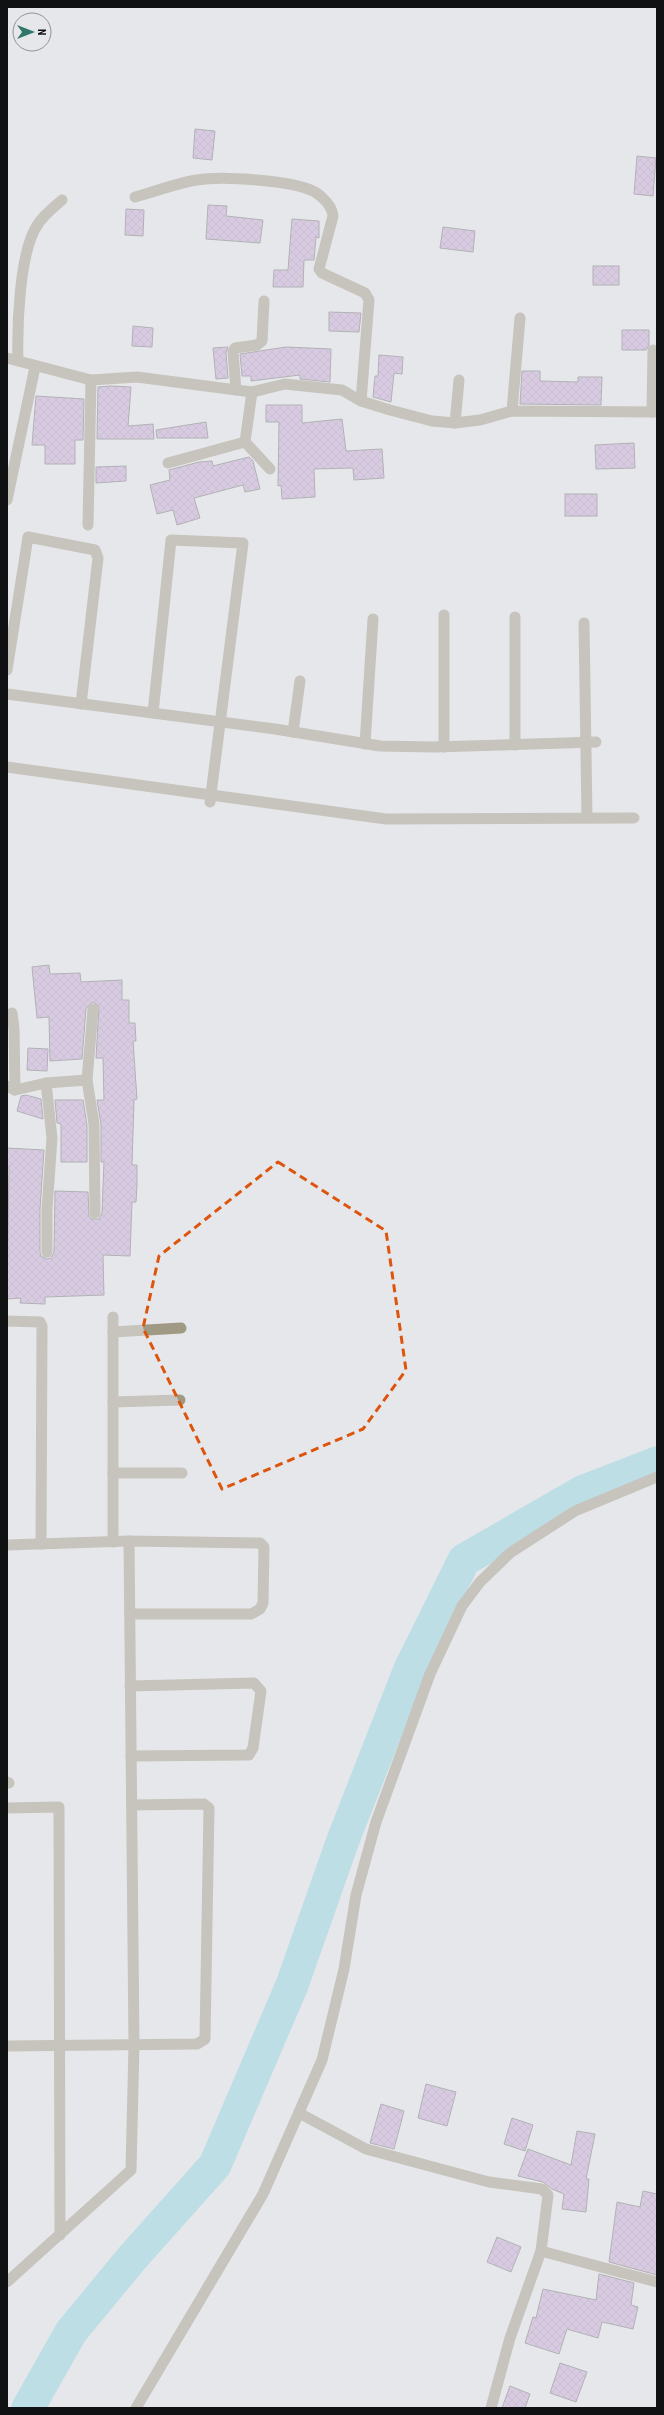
<svg xmlns="http://www.w3.org/2000/svg" width="664" height="2415" viewBox="0 0 664 2415" font-family="'Roboto Condensed',sans-serif">
<style>
.lines{fill:none;stroke-linecap:round;stroke-linejoin:round}
.river{stroke:#8dd2dc;stroke-width:33}
.building{fill:url(#building-cross-hatch);stroke:#727074}
.minor{stroke:#a09983;stroke-width:11}
.tertiary{stroke:#a09983;stroke-width:11}
.marked{fill:none;stroke:#dd550c;stroke-width:3;stroke-dasharray:8 5;stroke-linejoin:round}
</style>
<defs>
<pattern id="building-cross-hatch" width="8" height="8" patternUnits="userSpaceOnUse"><rect width="8" height="8" fill="#c8a9d5"/><path d="M0 0l8 8M0 8l8-8" fill="none" stroke="#ab90b6"/></pattern>
</defs>
<rect width="100%" height="100%" fill="#e6e7eb"/>
<g class="lines">
<path class="river" d="M28 2408 71 2332 132 2258 215 2165 292 1985 343 1840 410 1669 464 1560 582 1492 657 1463"/>
</g>
<g class="building">
<path d="M195 129 215 131 212 160 193 158Z"/>
<path d="M637 156 656 158 653 196 634 194Z"/>
<path d="M208 205 227 206 226 216 263 220 260 243 206 239Z"/>
<path d="M126 209 144 210 143 236 125 235Z"/>
<path d="M292 219 319 221V238L316 237 314 260H304L303 287H273L274 270H288Z"/>
<path d="M443 227 475 231 473 252 440 248Z"/>
<rect x="593" y="266" width="26" height="19"/>
<path d="M329 312 361 313 359 332 329 331Z"/>
<path d="M133 326 153 328 152 347 132 346Z"/>
<path d="M622 330H649V345L646 350H622Z"/>
<path d="M228 347 226 353 228 378 216 379 213 348Z"/>
<path d="M286 347 331 349 330 382 300 379V375L251 381V376H242L240 354Z"/>
<path d="M379 355 403 357 402 374 394 373 391 402 373 397 375 376H378Z"/>
<path d="M522 371H540V381L578 382V377H602L601 405 520 404Z"/>
<path d="M110 386 131 387 128 426 153 424 154 439H97L98 387Z"/>
<path d="M36 396 84 399 83 440H75V464H45V445H32Z"/>
<path d="M266 405H302V423L342 419 346 451 382 449 384 478 354 480 353 468 314 469 315 497 282 499 281 485 278 486 279 422H266Z"/>
<path d="M206 422 208 438H157L156 430Z"/>
<path d="M634 443 635 468 596 469 595 445Z"/>
<path d="M249 457 253 461 260 489 245 492 243 485 194 498 200 518 177 525 173 510 157 514 150 485 170 480 169 470 199 462 212 461 213 466Z"/>
<path d="M126 466V481L96 483V467Z"/>
<rect x="565" y="494" width="32" height="22"/>
<path d="M49 965 50 974 80 973 81 982 122 980V1000H129V1023H135L136 1041H133L137 1099 134 1100 132 1165H137V1185L136 1202H132L130 1256 103 1255 104 1295 45 1297V1304L20 1303 21 1298 7 1299 9 1166H7V1148L44 1150 40 1209V1252L41 1256 47 1259 51 1258 54 1252 55 1191 88 1192 89 1216 92 1219H99L102 1213 104 1162H101V1124L97 1100H104L103 1058H96L99 1006 93 1002 86 1008 82 1059 50 1061 49 1017 37 1018 32 967Z"/>
<path d="M28 1048 48 1049 47 1071 27 1070Z"/>
<path d="M26 1095 41 1099 43 1119 17 1111 21 1096Z"/>
<path d="M55 1100H83L87 1125V1162H61V1124L57 1123Z"/>
<path d="M426 2084 456 2092 447 2126 418 2118Z"/>
<path d="M381 2104 404 2111 394 2149 370 2143Z"/>
<path d="M512 2118 533 2125 525 2151 504 2144Z"/>
<path d="M577 2131 595 2134 586 2179H589L586 2212 562 2209 564 2194 552 2189 543 2182 518 2176 528 2149 571 2165Z"/>
<path d="M643 2191 657 2194V2275L609 2262 617 2202 640 2207Z"/>
<path d="M497 2237 521 2247 511 2272 487 2262Z"/>
<path d="M599 2274 634 2283 631 2305 638 2307 633 2329 602 2322 598 2338 567 2329 559 2354 525 2343 533 2317 536 2318 543 2289 596 2300Z"/>
<path d="M560 2363 587 2372 576 2402 550 2393Z"/>
<path d="M510 2386 530 2394 525 2408H502Z"/>
</g>
<g class="lines">
<g class="minor">
<path d="M135 197C155 192 176 183 197 180 222 176 293 180 315 192 323 197 332 206 333 216L319 269 322 273 365 293 369 300 361 401"/>
<path d="M18 361C17 328 19 251 38 224 44 215 53 208 62 200"/>
<path d="M236 390 233 352 235 348 257 345 262 341 264 301"/>
<path d="M512 411 520 318"/>
<path d="M652 412 653 350"/>
<path d="M455 423 459 380"/>
<path d="M245 442 270 469"/>
<path d="M168 463 245 442 252 392"/>
<path d="M7 500 35 367"/>
<path d="M88 525 91 380"/>
<path d="M444 615V747"/>
<path d="M515 617V745"/>
<path d="M584 623 587 817"/>
<path d="M7 670 28 537 95 550 98 558 81 704"/>
<path d="M7 694 275 729 380 746 434 747 596 742"/>
<path d="M153 713 171 540 243 543 210 802"/>
<path d="M293 732 300 681"/>
<path d="M365 744 373 619"/>
<path d="M7 767 386 819 634 818"/>
<path d="M12 1013 14 1029 15 1090"/>
<path d="M87 1080 93 1009"/>
<path d="M46 1083 52 1138 47 1209V1252"/>
<path d="M7 1086 15 1090 46 1083 87 1080 94 1124 95 1213"/>
<path d="M7 1321 40 1322 42 1326 41 1544"/>
<path d="M113 1332 181 1328"/>
<path d="M113 1402 180 1400"/>
<path d="M113 1473H182"/>
<path d="M113 1542V1317"/>
<path d="M7 1545 129 1541 260 1543 264 1547 263 1603 260 1609 251 1614H130"/>
<path d="M130 1686 254 1683 261 1691 253 1748 249 1755 131 1756"/>
<path d="M7 1782 9 1783"/>
<path d="M7 1808 59 1807 60 2235"/>
<path d="M7 2046 197 2044 205 2039 209 1808 204 1804 132 1805"/>
<path d="M299 2113 366 2149 489 2182 542 2189 548 2195 541 2251 657 2282"/>
<path d="M7 2282 131 2170 134 2044 129 1541"/>
<path d="M136 2408 263 2194 322 2060 344 1969 356 1895 376 1822 430 1674 462 1606 480 1582 510 1553 575 1511 657 1477"/>
<path d="M491 2408 510 2338 541 2251"/>
</g>
<path class="tertiary" d="M7 358 91 380 137 377 252 392 285 384 342 390 361 401 390 410 432 421 455 423 480 420 512 411 657 412"/>
</g>
<path d="M0 0H664V2415H0ZM278 1162 386 1231 406 1370 363 1429 222 1489 143 1328 159 1256Z" fill="#e6e7eb" fill-opacity=".55" fill-rule="evenodd"/>
<path class="marked" d="M278 1162 386 1231 406 1370 363 1429 222 1489 143 1328 159 1256Z"/>
<rect width="664" height="2415" fill="none" stroke="#101112" stroke-width="16"/>
<g transform="translate(32 32) rotate(90)"><circle r="19" fill="#e6e7eb" stroke="#909194"/>
<path d="M0-3L7 15L0 10L-7 15Z" fill="#30766b"/>
<text y="-6" font-size="11" font-weight="bold" text-anchor="middle" fill="#101112">N</text>
</g>
</svg>
